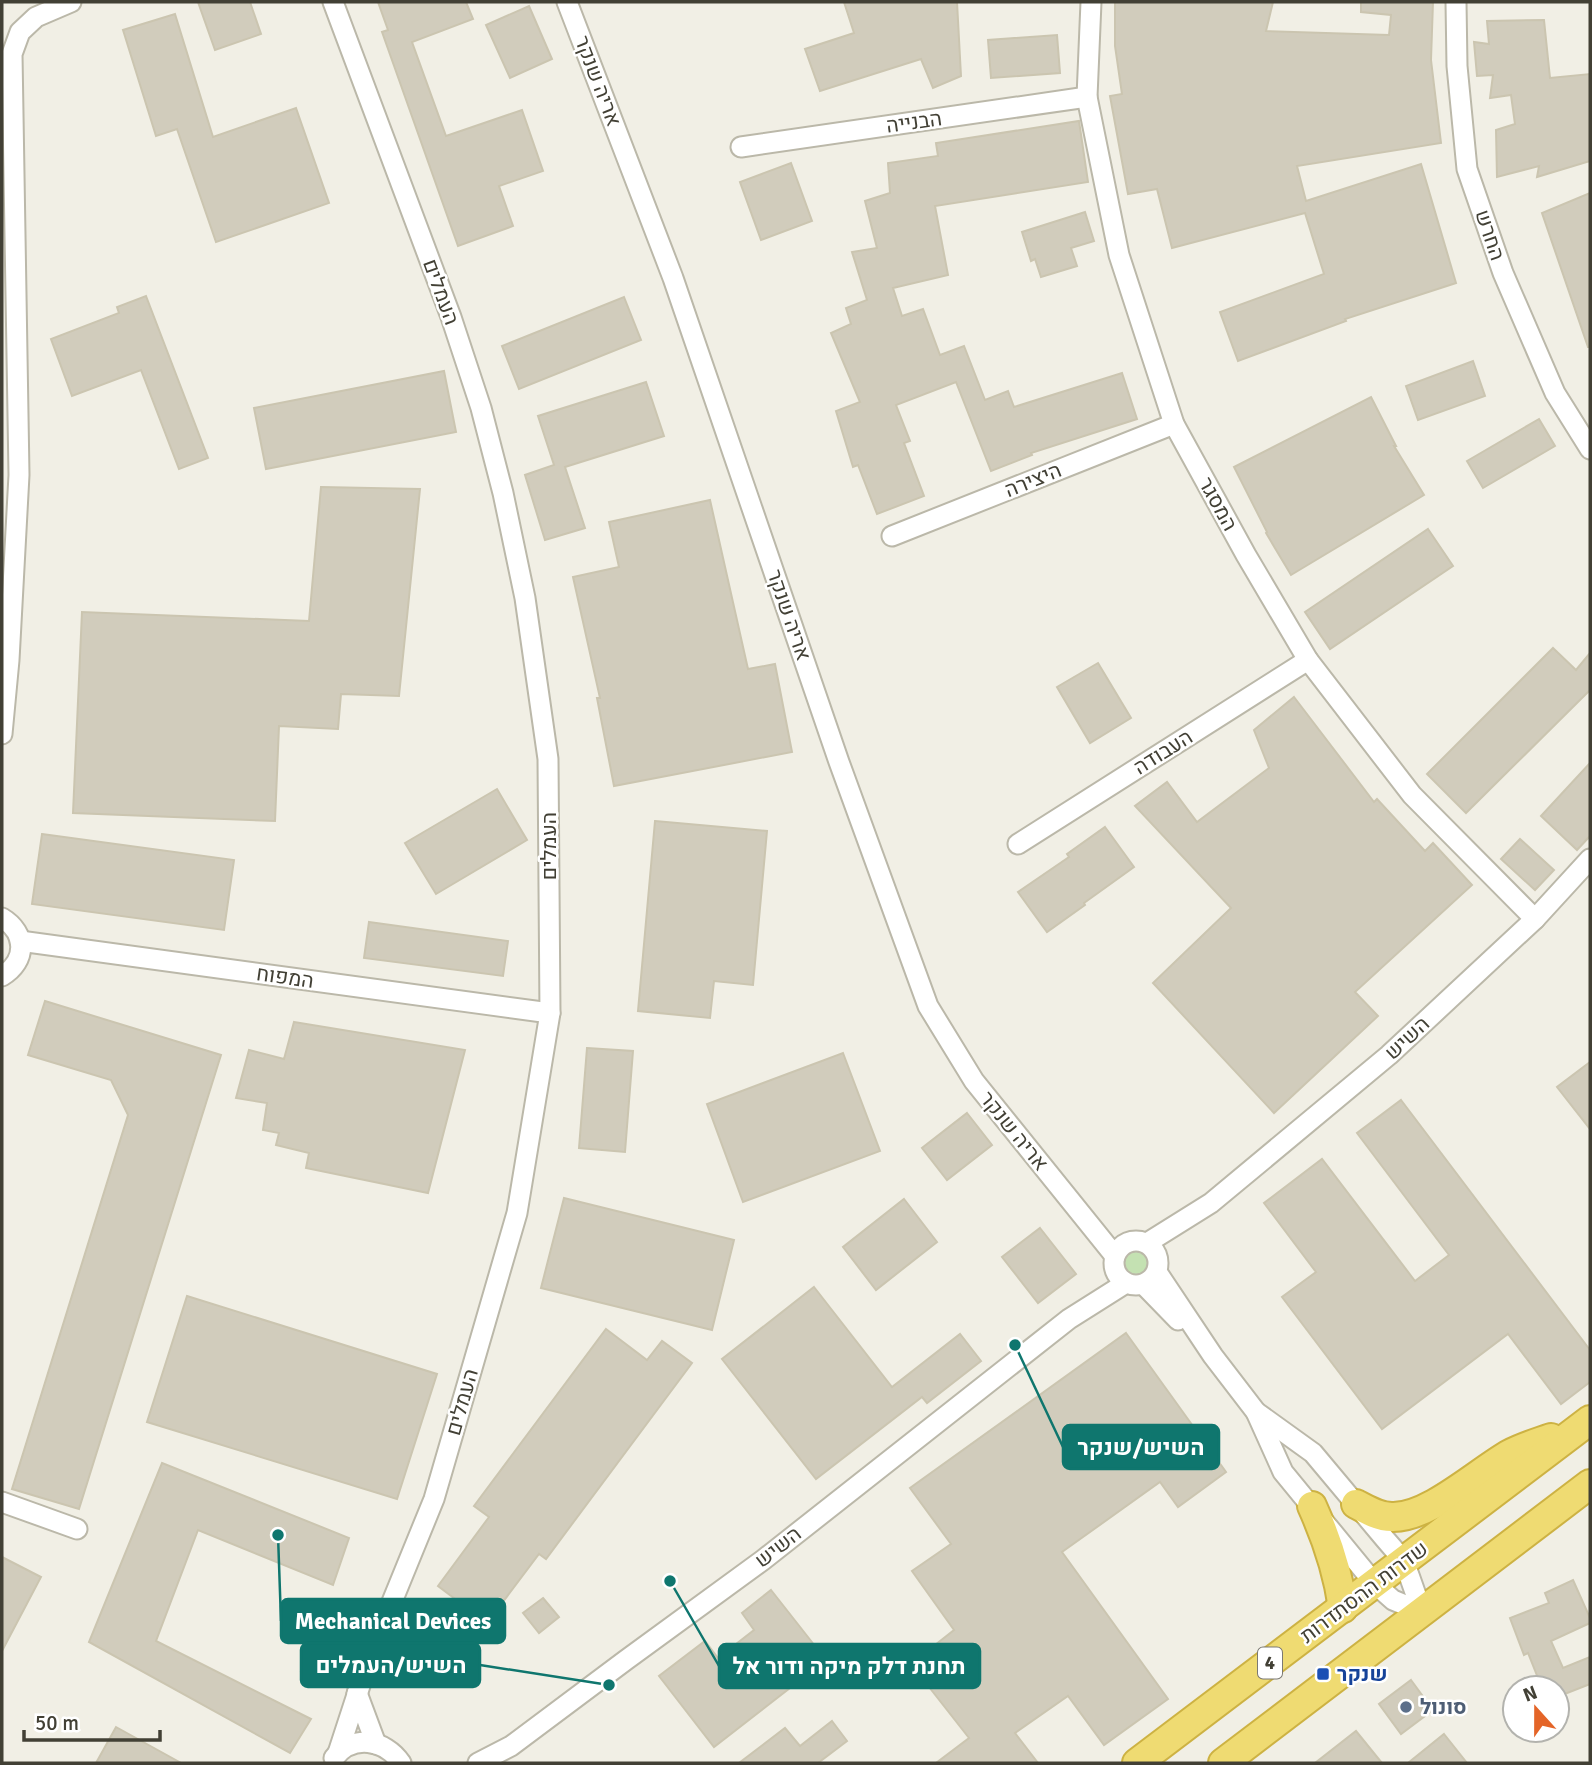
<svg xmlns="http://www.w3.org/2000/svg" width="1592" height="1765" viewBox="0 0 1592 1765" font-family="Signika,Heebo,sans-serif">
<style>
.green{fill:#c4e1b2}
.building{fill:#d1ccbc;stroke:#cbc5b0;stroke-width:2}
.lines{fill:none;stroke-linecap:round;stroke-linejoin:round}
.minor-casing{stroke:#bbb8a9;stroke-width:23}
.highway-casing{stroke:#cdb243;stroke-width:32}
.minor{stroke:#fff;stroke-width:19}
.highway{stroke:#efdb72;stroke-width:28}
.transit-dot{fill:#1a4fb4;stroke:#fff;stroke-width:2.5}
.service-dot{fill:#5c6f8a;stroke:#fff;stroke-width:2.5}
.labels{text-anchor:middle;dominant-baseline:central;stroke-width:5;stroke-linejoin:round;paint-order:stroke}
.shield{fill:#fff;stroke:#7b7972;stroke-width:2}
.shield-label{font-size:19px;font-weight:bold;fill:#424035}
.street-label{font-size:21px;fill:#424035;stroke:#fff}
.transit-label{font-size:21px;font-weight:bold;fill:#164399;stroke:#fff;text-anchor:start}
.service-label{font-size:21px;font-weight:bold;fill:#4e5e75;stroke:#fff;text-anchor:start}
.leader{fill:none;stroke:#0f766e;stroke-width:2.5}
.callout-dot{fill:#0f766e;stroke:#fff;stroke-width:2.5}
.callout{fill:#0f766e;stroke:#0f766e;stroke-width:2.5}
.callout-label{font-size:23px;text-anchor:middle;font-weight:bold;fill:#fff}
</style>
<rect width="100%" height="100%" fill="#f1efe5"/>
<circle class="green" cx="1136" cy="1263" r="15"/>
<g class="building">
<path d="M198 2H250L261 34 215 50Z"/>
<path d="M378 2H466L473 19 412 42 446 136 522 110 543 171 499 186 513 226 458 246 382 32 388 30Z"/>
<path d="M844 2H957L961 76 933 88 921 59 820 91 805 49 854 33Z"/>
<path d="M1115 2H1273L1266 31 1389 35 1391 15 1361 12V2H1433L1431 60 1441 143 1297 166 1306 201 1421 164 1456 283 1345 319 1346 321 1238 361 1220 312 1324 274 1305 213 1172 248 1157 189 1128 194 1110 96 1122 94 1115 46Z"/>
<path d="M529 6 552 59 510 78 486 25Z"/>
<path d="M175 14 213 137 296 108 329 203 216 242 177 129 156 136 123 30Z"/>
<path d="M1544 20 1550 78 1590 74V161L1537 177 1539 166 1497 177 1496 130 1515 124 1511 95 1490 98 1493 75 1477 76 1474 42 1489 44 1487 21Z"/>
<path d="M1057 35 1060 73 991 78 988 40Z"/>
<path d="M1079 121 1088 182 935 206 948 275 893 288 902 316 923 309 940 355 964 346 985 400 1008 391 1014 407 1122 373 1137 419 1031 453 1032 455 991 471 956 382 896 405 910 441 904 443 924 496 877 514 858 465 853 467 836 411 860 402 831 333 851 324 846 308 867 300 852 252 877 248 865 201 890 193 888 163 938 156 936 143Z"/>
<path d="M791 163 812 221 761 240 740 182Z"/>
<path d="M1590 193V347H1588L1542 213Z"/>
<path d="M1085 212 1094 241 1071 248 1077 266 1041 277 1035 259 1031 261 1022 232Z"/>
<path d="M146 296 208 458 179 469 141 370 72 396 51 339 119 313 117 307Z"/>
<path d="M624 297 641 340 519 389 502 346Z"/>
<path d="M1473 361 1485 396 1418 420 1406 386Z"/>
<path d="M444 371 456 432 266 469 254 408Z"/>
<path d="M646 382 664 436 565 467 585 528 545 540 525 475 554 465 538 416Z"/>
<path d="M1371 397 1396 446H1394L1424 495 1291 575 1266 533 1267 532 1234 467Z"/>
<path d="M1539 419 1555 446 1483 488 1467 461Z"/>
<path d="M321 487 420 489 399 696 341 694 338 729 279 726 275 821 73 813 82 612 309 621Z"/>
<path d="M710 500 748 669 775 664 792 752 614 786 597 698H600L573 577 619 567 609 522Z"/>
<path d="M1428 529 1453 566 1330 649 1305 612Z"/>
<path d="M1553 648 1576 670 1590 653V690L1466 813 1427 774Z"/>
<path d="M1098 663 1131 718 1090 743 1057 687Z"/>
<path d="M1294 697 1374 802 1377 799 1425 851 1433 843 1472 885 1355 992 1378 1016 1274 1113 1153 983 1231 908 1135 806 1167 782 1197 822 1269 768 1254 730Z"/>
<path d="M1590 763V836L1577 850 1541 816Z"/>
<path d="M497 789 527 840 436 894 405 843Z"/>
<path d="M655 821 767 831 753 985 714 981 710 1018 638 1011Z"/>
<path d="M1105 827 1134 867 1084 903 1085 905 1047 932 1018 892 1069 857 1067 854Z"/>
<path d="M42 834 234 860 224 930 32 904Z"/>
<path d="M1520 839 1554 870 1535 890 1501 859Z"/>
<path d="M369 922 508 941 503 976 364 958Z"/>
<path d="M45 1001 221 1055 79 1509 12 1489 128 1115 111 1080 28 1055Z"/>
<path d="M294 1022 465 1050 428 1193 306 1168 309 1153 276 1145 279 1133 263 1130 267 1103 236 1098 249 1050 284 1059Z"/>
<path d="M587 1048 633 1051 625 1152 579 1148Z"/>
<path d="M843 1053 880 1151 743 1202 707 1104Z"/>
<path d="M1590 1062V1129L1557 1087Z"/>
<path d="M1401 1100 1590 1350V1382L1561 1404 1508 1334 1382 1429 1282 1297 1316 1272 1264 1203 1322 1159 1415 1281 1449 1255 1357 1133Z"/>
<path d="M967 1113 992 1145 947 1180 922 1148Z"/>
<path d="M564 1198 734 1240 712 1330 541 1288Z"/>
<path d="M904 1199 937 1242 876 1290 843 1247Z"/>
<path d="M1040 1228 1076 1274 1038 1303 1002 1257Z"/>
<path d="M814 1287 892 1387 960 1334 981 1361 927 1403 922 1397 816 1479 722 1359Z"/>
<path d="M187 1296 437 1374 397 1499 147 1422Z"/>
<path d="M606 1329 647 1360 662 1341 692 1363 546 1559 539 1554 487 1623 438 1586 489 1517 474 1506Z"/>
<path d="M1126 1333 1226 1472 1178 1507 1160 1482 1062 1552 1168 1699 1104 1745 1068 1696 1015 1733 1038 1763H936L969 1738 911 1664 954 1630 912 1571 951 1544 910 1488Z"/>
<path d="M162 1463 349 1538 333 1585 198 1530 156 1641 311 1719 290 1753 89 1642Z"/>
<path d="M2 1557 41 1577 2 1651Z"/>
<path d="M1573 1580 1590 1618V1623L1551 1641 1563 1668 1590 1657V1684L1557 1697V1688H1542L1528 1653 1524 1655 1510 1618 1549 1603 1545 1593Z"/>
<path d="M771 1590 826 1660 714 1747 659 1676 705 1641 718 1658 754 1630 742 1613Z"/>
<path d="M543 1598 559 1617 539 1633 523 1613Z"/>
<path d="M322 1615 349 1624 327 1681 301 1671Z"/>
<path d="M1411 1680 1433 1710 1401 1734 1379 1704Z"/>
<path d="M832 1721 847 1741 818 1763H739L785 1728 800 1746Z"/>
<path d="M116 1727 181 1763H96Z"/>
<path d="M1356 1731 1382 1763H1315Z"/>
<path d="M1444 1734 1467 1763H1408Z"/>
</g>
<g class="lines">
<g class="minor-casing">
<g id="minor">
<path d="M333 2 451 317 481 408 503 493 525 598 548 759 550 1013 517 1213 434 1499 369 1658 338 1753"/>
<path d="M567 2 673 278 839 762 928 1006 974 1081 1115 1256"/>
<path d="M1091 2 1087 97 1119 255 1174 424 1246 555 1308 660 1412 795 1535 919"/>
<path d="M1456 2 1457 66 1467 169 1503 273 1555 393 1590 449"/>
<path d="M741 147 1087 97"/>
<path d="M892 536 1174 424"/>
<path d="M2 734 9 660 19 475 12 54 20 32 36 17 71 2"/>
<path d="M1018 844 1308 660"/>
<path d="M2 918C27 933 27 961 2 976"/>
<path d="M20 941 550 1013"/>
<circle cx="1136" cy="1263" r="22"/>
<path d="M1147 1243 1211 1203 1389 1055 1535 919 1590 859"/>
<path d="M1157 1272 1213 1356 1256 1412 1283 1472 1375 1584 1393 1600 1422 1612"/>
<path d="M1143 1284 1178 1320"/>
<path d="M1256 1412 1313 1453 1385 1539 1404 1561 1422 1612"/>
<path d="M2 1502 77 1529"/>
<path d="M357 1693 376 1744"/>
<path d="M334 1758C352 1734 385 1739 401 1763"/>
<path d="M478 1763 511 1746 626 1660 763 1560 1069 1319 1126 1283"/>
</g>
</g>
<g class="highway-casing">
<g id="highway">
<path d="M1356 1504C1367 1510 1379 1517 1392 1517 1429 1518 1478 1472 1510 1454 1523 1447 1537 1443 1551 1438"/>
<path d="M1312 1506C1327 1539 1338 1572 1343 1608"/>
<path d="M1137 1763 1590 1420"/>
<path d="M1223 1763 1590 1484"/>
</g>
</g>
<use href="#minor" class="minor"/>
<use href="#highway" class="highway"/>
</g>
<rect class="transit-dot" x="1316" y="1667" width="14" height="14" rx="3.5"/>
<circle class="service-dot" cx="1406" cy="1707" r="7"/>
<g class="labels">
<rect class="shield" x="1258" y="1647.5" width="24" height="31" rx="5"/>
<g class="shield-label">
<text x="1270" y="1663">4</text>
</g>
<g class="street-label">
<text transform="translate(598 81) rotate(69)">אריה שנקר</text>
<text transform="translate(914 122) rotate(-8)">הבנייה</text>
<text transform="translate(1490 235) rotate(71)">החרש</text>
<text transform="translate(441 292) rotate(70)">העמלים</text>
<text transform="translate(1033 480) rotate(-22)">היצירה</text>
<text transform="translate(1218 504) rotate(61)">המסגר</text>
<text transform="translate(789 615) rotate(71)">אריה שנקר</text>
<text transform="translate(1163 752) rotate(-32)">העבודה</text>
<text transform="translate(549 846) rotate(-90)">העמלים</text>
<text transform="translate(285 977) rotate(8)">המפוח</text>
<text transform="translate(1407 1038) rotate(-43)">השיש</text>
<text transform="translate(1014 1131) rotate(51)">אריה שנקר</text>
<text transform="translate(462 1402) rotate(-74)">העמלים</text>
<text transform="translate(778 1547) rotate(-38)">השיש</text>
<text transform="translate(1364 1592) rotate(-37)">שדרות ההסתדרות</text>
</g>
<g class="transit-label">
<text x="1337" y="1674">שנקר</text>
</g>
<g class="service-label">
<text x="1420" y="1707">סונול</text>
</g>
</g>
<path class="leader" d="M1015 1345L1063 1447M278 1535L281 1621M609 1685L480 1665M670 1581L719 1666"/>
<g class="callout-dot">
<circle cx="1015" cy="1345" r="7"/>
<circle cx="278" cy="1535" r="7"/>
<circle cx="609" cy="1685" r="7"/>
<circle cx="670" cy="1581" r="7"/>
</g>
<g class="callout">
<rect x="1063" y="1425" width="156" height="44" rx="7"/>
<rect x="281" y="1599" width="224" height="44" rx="7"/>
<rect x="301" y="1643" width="179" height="44" rx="7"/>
<rect x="719" y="1644" width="261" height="44" rx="7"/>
</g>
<g class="callout-label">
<text x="1141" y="1455">השיש/שנקר</text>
<text x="393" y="1629">Mechanical Devices</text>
<text x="391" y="1673">השיש/העמלים</text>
<text x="849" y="1674">תחנת דלק מיקה ודור אל</text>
</g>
<rect width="1592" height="1765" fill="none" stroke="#424035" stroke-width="7"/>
<g transform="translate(1536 1709) rotate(339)"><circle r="33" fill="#ffffff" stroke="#b3b3ae" stroke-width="2"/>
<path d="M0-5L12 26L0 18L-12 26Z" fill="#e46528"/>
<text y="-10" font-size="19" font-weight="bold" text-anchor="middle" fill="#424035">N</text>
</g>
<path d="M24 1730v10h136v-10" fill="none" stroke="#424035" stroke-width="3.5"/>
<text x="35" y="1730" font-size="21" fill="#424035" stroke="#ffffff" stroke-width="5" paint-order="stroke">50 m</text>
</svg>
